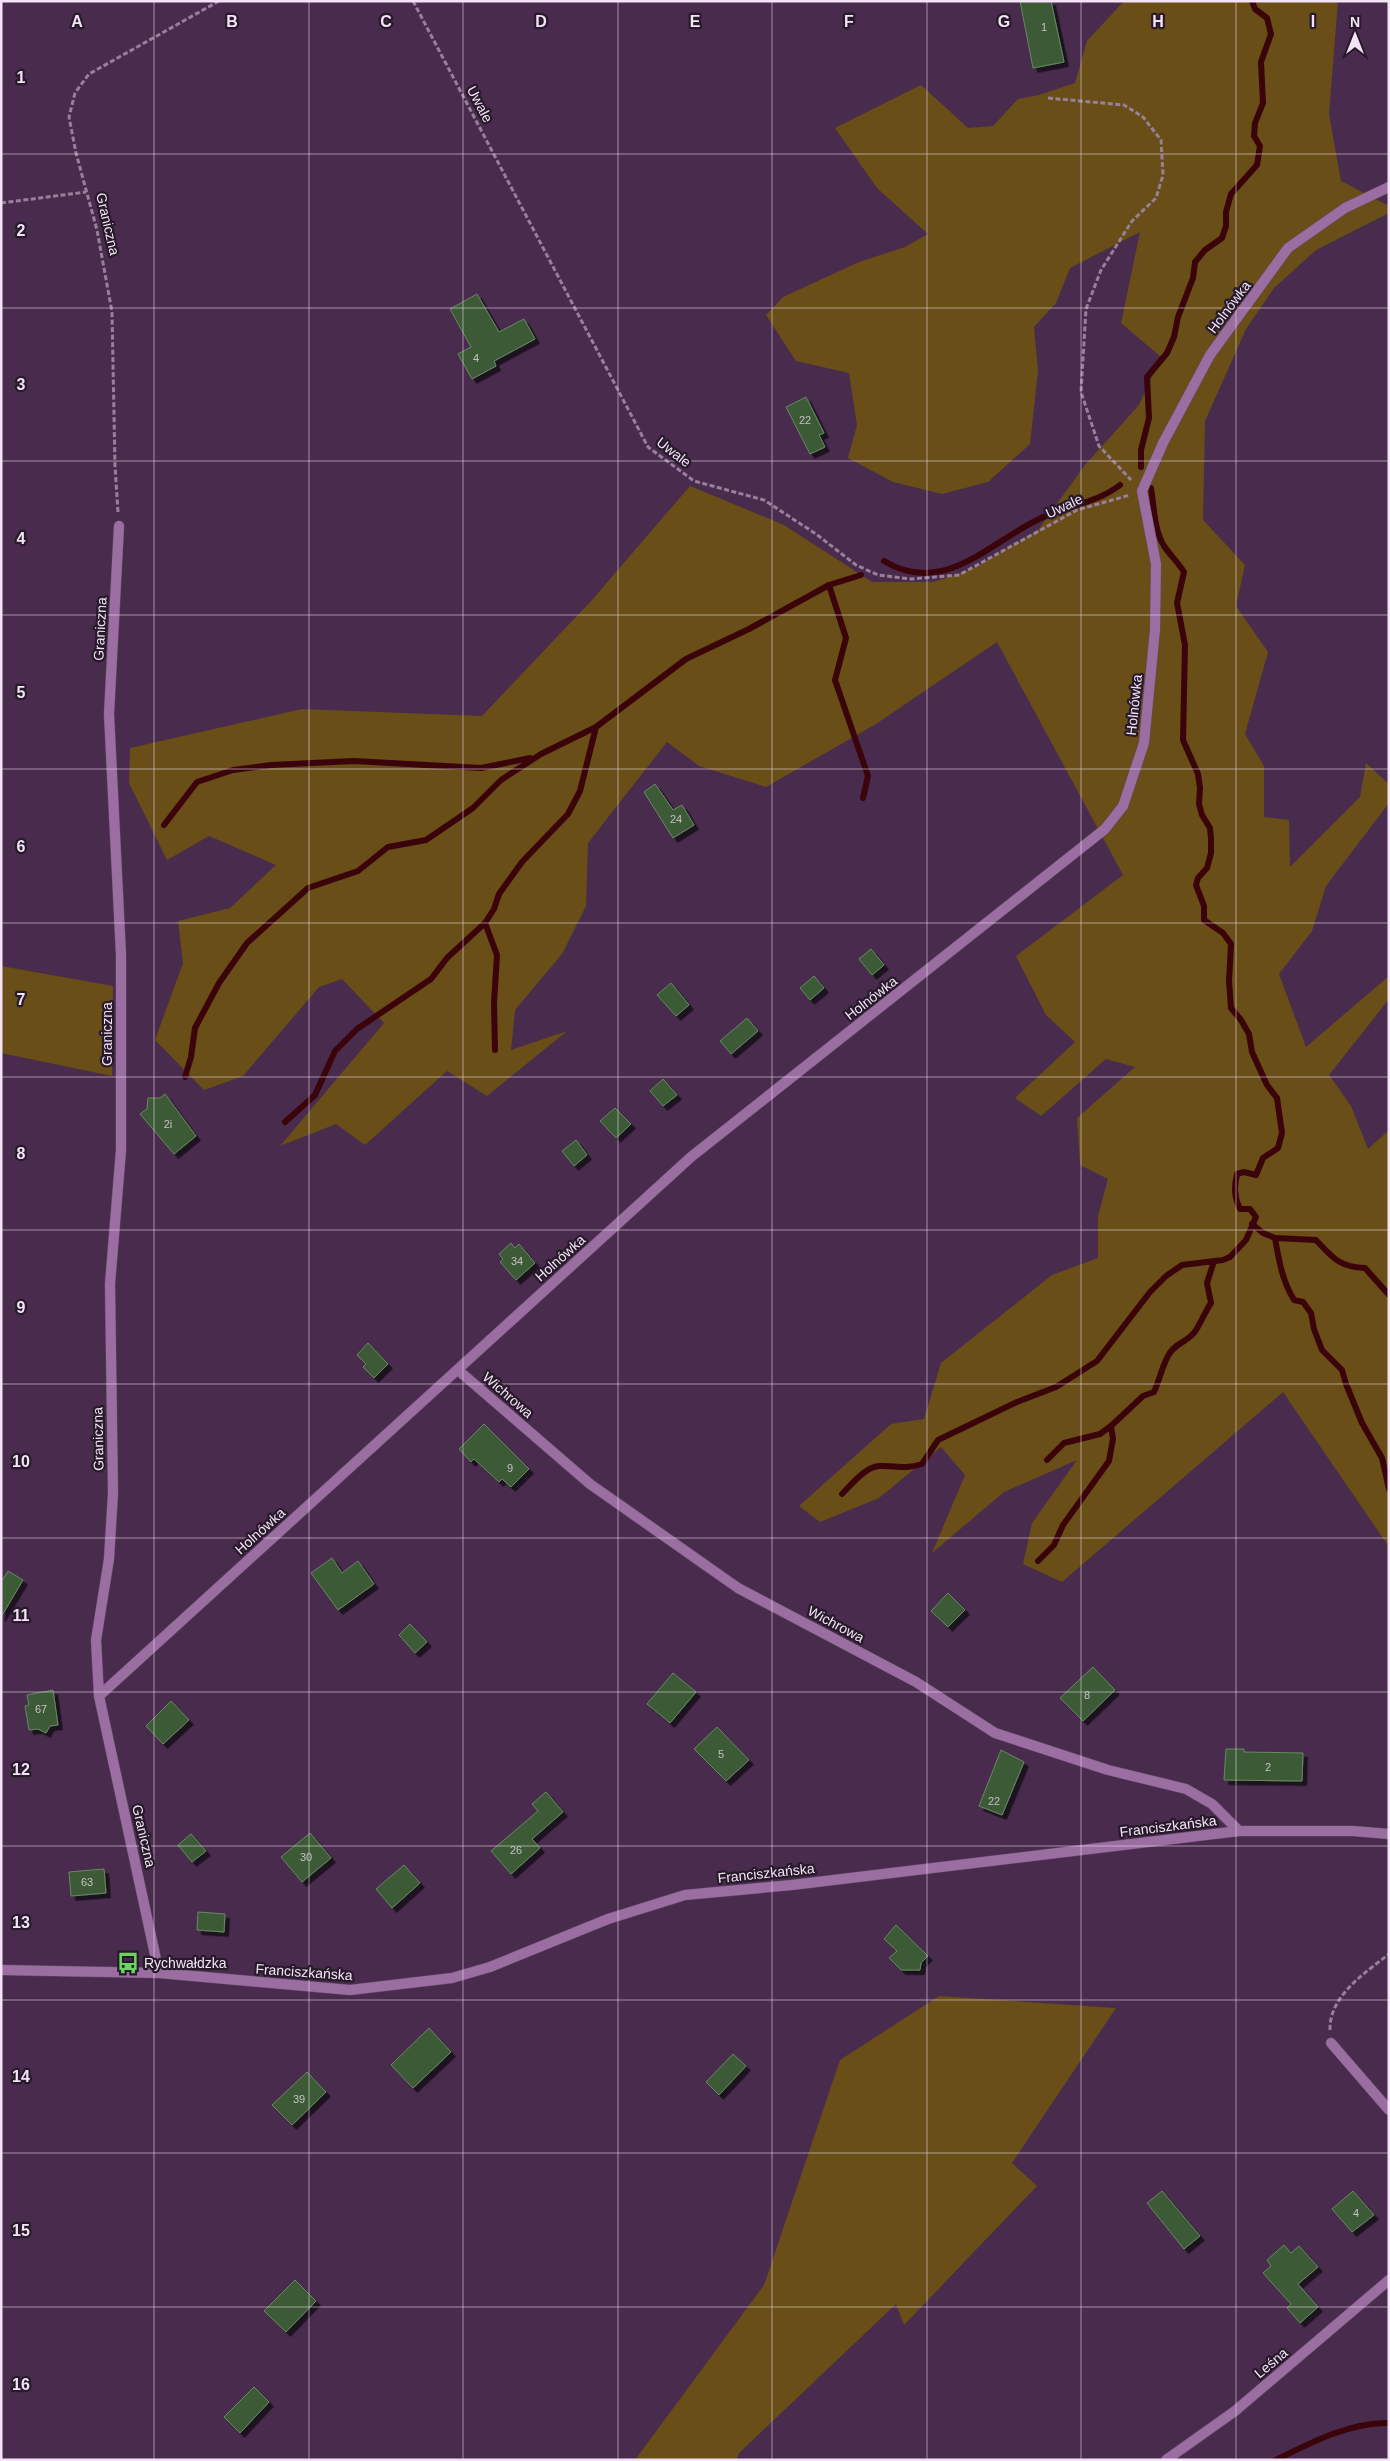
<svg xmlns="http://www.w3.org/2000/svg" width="1390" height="2461" viewBox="0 0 1390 2461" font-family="Helvetica,sans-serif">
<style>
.green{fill:#694e17}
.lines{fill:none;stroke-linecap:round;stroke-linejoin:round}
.stream{stroke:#3b040a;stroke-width:6}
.building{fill:#3a5a36;stroke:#688963;filter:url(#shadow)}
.minor-casing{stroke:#644968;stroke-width:11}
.path{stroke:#98809b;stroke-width:3;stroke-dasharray:5 2.5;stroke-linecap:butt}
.minor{stroke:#9a6ea1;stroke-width:10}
.grid{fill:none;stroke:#f4e2f6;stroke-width:1;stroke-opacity:0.55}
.labels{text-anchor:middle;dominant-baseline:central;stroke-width:4.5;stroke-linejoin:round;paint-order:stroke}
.number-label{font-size:11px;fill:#c6c0c6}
.street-label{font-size:14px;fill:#f4e2f6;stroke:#271a2a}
.poi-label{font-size:14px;fill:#f4e2f6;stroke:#271a2a;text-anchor:start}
.grid-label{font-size:16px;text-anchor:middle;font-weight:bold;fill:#f4e2f6;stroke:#271a2a;stroke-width:4.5;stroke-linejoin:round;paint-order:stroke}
</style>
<defs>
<filter id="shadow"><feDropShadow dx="4.5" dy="4.5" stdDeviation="0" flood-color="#0009"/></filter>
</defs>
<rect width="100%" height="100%" fill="#492c4d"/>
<g class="green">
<path d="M1124 1H1338L1329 114 1341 181 1389 206V213L1316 250 1274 288 1246 329 1205 421 1203 520 1245 565 1236 606 1268 652 1245 734 1264 766V817L1289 820 1290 867 1360 797 1366 763 1389 784V803L1326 886 1312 931 1279 974 1306 1047 1389 976V999L1329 1075 1351 1106 1368 1149 1389 1130V1547L1283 1392 1062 1582 1023 1564 1032 1523 1077 1460 1004 1492 932 1553 965 1475 941 1447 879 1498 820 1522 799 1506 891 1424 924 1419 941 1363 1052 1275 1098 1258V1216L1108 1179 1080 1165 1077 1118 1135 1067 1106 1059 1041 1116 1015 1098 1075 1042 1046 1015 1016 956 1123 875 997 642 876 724 766 787 699 766 667 742 588 843 586 906 562 954 515 1010 511 1050 567 1031 487 1096 447 1071 365 1145 336 1124 280 1146 384 1023 342 979 319 987 243 1076 204 1090 155 1040 183 963 178 921 230 908 276 865 209 836 167 860 129 783 130 748 302 709 482 716 592 600 690 486 784 525 872 582H934L972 569 1038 530 1085 465 1139 405 1161 357 1121 323 1140 232 1070 268 1056 303 1034 327 1038 371 1030 444 988 482 942 494 893 482 848 458 857 425 849 373 796 361 766 315 783 297 859 262 905 247 928 234 877 188 835 128 921 85 968 128 993 126 1018 99 1039 95 1075 83 1087 41Z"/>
<path d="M1 966 113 986 112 1076 1 1053Z"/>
<path d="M939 1996 1116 2008 1012 2163 1037 2186 904 2325 896 2304 740 2452 736 2460H635L764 2285 840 2060Z"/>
</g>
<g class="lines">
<g class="stream">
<path d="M1141 467V450L1149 418 1147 377 1167 353 1174 337 1178 317 1193 278 1195 262 1205 250 1222 238 1226 226V212L1231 194 1257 165 1260 146 1254 136 1255 123 1263 103 1261 62 1271 34 1267 18 1255 9 1252 1"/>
<path d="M884 561C943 597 989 543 1039 519 1066 506 1097 503 1120 485"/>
<path d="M829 585 846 638 835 680 868 776 863 798"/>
<path d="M164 825 197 782 233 770 271 765 354 761 481 768 530 758"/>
<path d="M495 1050 494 1003 497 955 485 923 494 909 499 894 522 862 568 814 580 791 596 727"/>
<path d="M185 1077 191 1057 195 1028 219 983 247 943 308 888 358 871 388 847 426 840 473 808 501 780 541 754 596 727 686 659 749 629 829 585 861 575"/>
<path d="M285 1122 315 1095 335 1051 357 1029 431 979 447 958 485 923"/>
<path d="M1252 1224 1263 1233 1275 1238C1279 1261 1282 1280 1294 1300L1303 1302 1311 1313 1314 1329 1322 1350 1342 1370 1346 1384 1362 1423 1382 1458 1389 1489"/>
<path d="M1275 1238 1316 1240C1333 1258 1339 1267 1365 1268L1389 1295"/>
<path d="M1047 1460 1064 1443 1100 1434 1111 1426 1143 1396 1154 1392C1159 1381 1162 1367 1168 1356 1174 1343 1189 1342 1196 1330 1201 1322 1205 1312 1211 1303L1207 1283 1214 1261"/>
<path d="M842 1494C851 1485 865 1467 879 1466 896 1465 903 1470 922 1464L938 1440 1017 1402 1056 1387 1097 1361 1150 1292 1166 1276 1182 1265 1223 1260 1230 1257 1246 1240 1256 1217 1250 1209H1240C1234 1197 1234 1187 1237 1174L1244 1172 1256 1175 1263 1158 1278 1148 1282 1133 1277 1098 1267 1085 1252 1052 1249 1034 1241 1020 1231 1008 1229 981 1231 944 1223 933 1204 920V906L1196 885 1198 878 1207 868 1211 853V839L1210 828 1202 815 1199 804 1200 788 1198 774 1183 740 1185 645 1177 603 1184 572C1178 562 1170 555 1164 546 1154 530 1154 506 1151 488"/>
<path d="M1038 1561 1054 1545 1063 1525 1109 1461 1113 1439 1111 1426"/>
<path d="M1276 2460C1310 2443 1350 2422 1389 2423"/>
</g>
</g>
<g class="building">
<path d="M1020 1H1051L1064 62 1033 68Z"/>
<path d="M477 294 499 332 524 319 535 339 494 361 496 366 472 379 458 354 471 347 450 309Z"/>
<path d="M806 397 824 433 819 435 825 447 810 454 786 407Z"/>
<path d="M655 784 673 810 682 805 694 825 673 838 644 792Z"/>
<path d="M871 949 884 965 872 975 859 959Z"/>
<path d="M814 976 824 988 810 1000 800 988Z"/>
<path d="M671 983 689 1005 676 1016 657 995Z"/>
<path d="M747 1018 758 1031 731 1054 720 1041Z"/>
<path d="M663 1079 677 1095 663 1106 650 1091Z"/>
<path d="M165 1094 196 1136 174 1154 140 1114 147 1109 148 1098H160Z"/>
<path d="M615 1108 631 1124 616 1138 600 1121Z"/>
<path d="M576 1140 587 1155 574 1166 562 1151Z"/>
<path d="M511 1243 515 1248 519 1244 535 1263 516 1280 500 1262 503 1259 499 1254Z"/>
<path d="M368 1343 388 1364 374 1378 363 1367 366 1364 357 1355Z"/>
<path d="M484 1424 529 1469 511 1487 502 1479 499 1482 474 1459 471 1462 459 1449Z"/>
<path d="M332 1558 342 1573 358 1561 374 1584 338 1610 311 1573Z"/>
<path d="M8 1571 23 1580 1 1617V1582Z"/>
<path d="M948 1593 965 1610 948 1627 931 1611Z"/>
<path d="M410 1624 427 1642 415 1653 399 1635Z"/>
<path d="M1093 1667 1115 1690 1083 1721 1060 1698Z"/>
<path d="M673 1673 696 1692 670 1723 647 1704Z"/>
<path d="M53 1690 58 1725 50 1726 46 1733 38 1729 29 1730 25 1706 29 1705 27 1695Z"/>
<path d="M171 1701 189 1720 163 1744 146 1726Z"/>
<path d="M717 1727 749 1760 726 1781 694 1749Z"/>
<path d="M1226 1749H1244V1752L1303 1753 1302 1781 1224 1780Z"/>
<path d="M1001 1750 1024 1762 1002 1815 979 1806Z"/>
<path d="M546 1792 563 1812 532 1839 540 1848 511 1874 491 1851 538 1811 532 1804Z"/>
<path d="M310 1833 331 1858 302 1882 281 1857Z"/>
<path d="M191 1834 206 1851 192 1862 178 1845Z"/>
<path d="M404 1865 420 1883 392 1908 376 1889Z"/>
<path d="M104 1869 106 1893 71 1896 69 1872Z"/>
<path d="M198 1912 225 1914 224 1932 197 1930Z"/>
<path d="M896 1925 928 1956 921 1963 920 1970H901L889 1958 897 1951 884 1939Z"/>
<path d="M429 2028 451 2052 413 2088 391 2065Z"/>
<path d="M733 2054 746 2066 719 2095 706 2082Z"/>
<path d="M307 2072 326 2092 292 2125 272 2105Z"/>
<path d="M1162 2191 1200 2236 1184 2249 1147 2203Z"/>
<path d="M1353 2191 1374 2215 1352 2232 1332 2209Z"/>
<path d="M1284 2245 1291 2253 1299 2246 1318 2267 1298 2284 1318 2307 1300 2323 1287 2308 1291 2304 1263 2273 1271 2266 1267 2260Z"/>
<path d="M295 2280 316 2301 286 2332 264 2311Z"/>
<path d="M254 2387 269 2402 240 2433 224 2417Z"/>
</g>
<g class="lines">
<g class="minor-casing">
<g id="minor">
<path d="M119 526 109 714 121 955V1150L110 1284 113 1493 109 1559 96 1640 99 1696 159 1973"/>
<path d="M458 1370 590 1484 738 1588 916 1682 995 1733 1108 1770 1186 1789 1212 1804 1239 1831"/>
<path d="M99 1696 691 1157 1105 829 1123 806 1144 743 1155 630 1156 564 1142 491 1163 443 1210 355 1288 248 1345 208 1389 187"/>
<path d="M1 1970 159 1973 350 1990 452 1978 490 1967 608 1919 685 1895 792 1885 1239 1831H1353L1389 1834"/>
<path d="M1331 2043 1389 2110"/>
<path d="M1166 2460 1235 2411 1389 2280"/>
</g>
</g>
<g class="path">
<path d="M413 1 648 447 694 481 764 500 816 534 856 565 878 575 911 579 959 575 1077 510 1130 495"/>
<path d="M1048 98 1124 105 1143 117 1161 140 1163 175 1156 198 1132 221 1101 270 1086 309 1081 392 1099 446 1131 480"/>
<path d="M1 203 86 192"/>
<path d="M118 512 115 466 112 312 97 230 76 153 69 117 75 93 89 74 219 1"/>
<path d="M1330 2030C1329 1996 1365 1973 1389 1954"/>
</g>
<use href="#minor" class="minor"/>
</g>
<path class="grid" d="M154 1V2460M309 1V2460M463 1V2460M618 1V2460M772 1V2460M927 1V2460M1081 1V2460M1236 1V2460M1 154H1389M1 308H1389M1 461H1389M1 615H1389M1 769H1389M1 923H1389M1 1077H1389M1 1230H1389M1 1384H1389M1 1538H1389M1 1692H1389M1 1846H1389M1 2000H1389M1 2153H1389M1 2307H1389"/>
<defs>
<g id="bus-bare" transform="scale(1.725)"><path d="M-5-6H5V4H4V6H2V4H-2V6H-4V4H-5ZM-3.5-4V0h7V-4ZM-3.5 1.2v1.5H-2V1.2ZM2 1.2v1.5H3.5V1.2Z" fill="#6dd361" stroke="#271a2a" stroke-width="2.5" paint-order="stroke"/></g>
</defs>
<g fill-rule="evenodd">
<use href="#bus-bare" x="128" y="1963"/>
</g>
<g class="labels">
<g class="number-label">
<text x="1044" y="27">1</text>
<text x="476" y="358">4</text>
<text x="805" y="420">22</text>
<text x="676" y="819">24</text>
<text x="168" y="1124">2i</text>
<text x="517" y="1261">34</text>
<text x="510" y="1468">9</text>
<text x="1087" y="1695">8</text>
<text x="41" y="1709">67</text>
<text x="721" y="1754">5</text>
<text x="1268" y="1767">2</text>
<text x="994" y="1801">22</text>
<text x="516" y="1850">26</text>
<text x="306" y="1857">30</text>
<text x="87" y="1882">63</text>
<text x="299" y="2099">39</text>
<text x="1356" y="2213">4</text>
</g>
<g class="street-label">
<text transform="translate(480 104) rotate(62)">Uwale</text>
<text transform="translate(108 224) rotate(77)">Graniczna</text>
<text transform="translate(1229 307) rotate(-53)">Holnówka</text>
<text transform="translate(674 452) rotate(38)">Uwale</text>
<text transform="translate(1064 506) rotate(-25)">Uwale</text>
<text transform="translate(100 629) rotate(-87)">Graniczna</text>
<text transform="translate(1134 705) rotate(-84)">Holnówka</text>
<text transform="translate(871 998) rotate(-38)">Holnówka</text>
<text transform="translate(107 1034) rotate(-90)">Graniczna</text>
<text transform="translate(560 1258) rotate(-42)">Holnówka</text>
<text transform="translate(508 1395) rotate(41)">Wichrowa</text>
<text transform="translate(98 1439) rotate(-91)">Graniczna</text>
<text transform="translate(260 1531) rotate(-42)">Holnówka</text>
<text transform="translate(836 1624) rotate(28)">Wichrowa</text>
<text transform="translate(1168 1826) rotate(-7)">Franciszkańska</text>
<text transform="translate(144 1836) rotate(77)">Graniczna</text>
<text transform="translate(766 1873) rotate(-6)">Franciszkańska</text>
<text transform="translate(304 1972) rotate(4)">Franciszkańska</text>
<text transform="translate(1271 2363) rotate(-40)">Leśna</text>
</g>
<g class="poi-label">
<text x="144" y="1963">Rychwałdzka</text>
</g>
</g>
<g class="grid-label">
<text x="77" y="27">A</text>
<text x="232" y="27">B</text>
<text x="386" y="27">C</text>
<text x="541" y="27">D</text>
<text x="695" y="27">E</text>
<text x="849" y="27">F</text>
<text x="1004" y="27">G</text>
<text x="1158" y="27">H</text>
<text x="1313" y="27">I</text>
<text x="21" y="83">1</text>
<text x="21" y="236">2</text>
<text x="21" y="390">3</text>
<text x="21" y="544">4</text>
<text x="21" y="698">5</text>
<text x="21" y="852">6</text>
<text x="21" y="1005">7</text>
<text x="21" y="1159">8</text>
<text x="21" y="1313">9</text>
<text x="21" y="1467">10</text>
<text x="21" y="1621">11</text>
<text x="21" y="1775">12</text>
<text x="21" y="1928">13</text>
<text x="21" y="2082">14</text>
<text x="21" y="2236">15</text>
<text x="21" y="2390">16</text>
</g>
<rect width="1390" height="2461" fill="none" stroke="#f4e2f6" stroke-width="5"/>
<g transform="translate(1355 35)" stroke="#271a2a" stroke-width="4" paint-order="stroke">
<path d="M0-4L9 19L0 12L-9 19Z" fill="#f4e2f6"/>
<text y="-8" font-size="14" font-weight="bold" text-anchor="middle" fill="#f4e2f6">N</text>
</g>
</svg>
